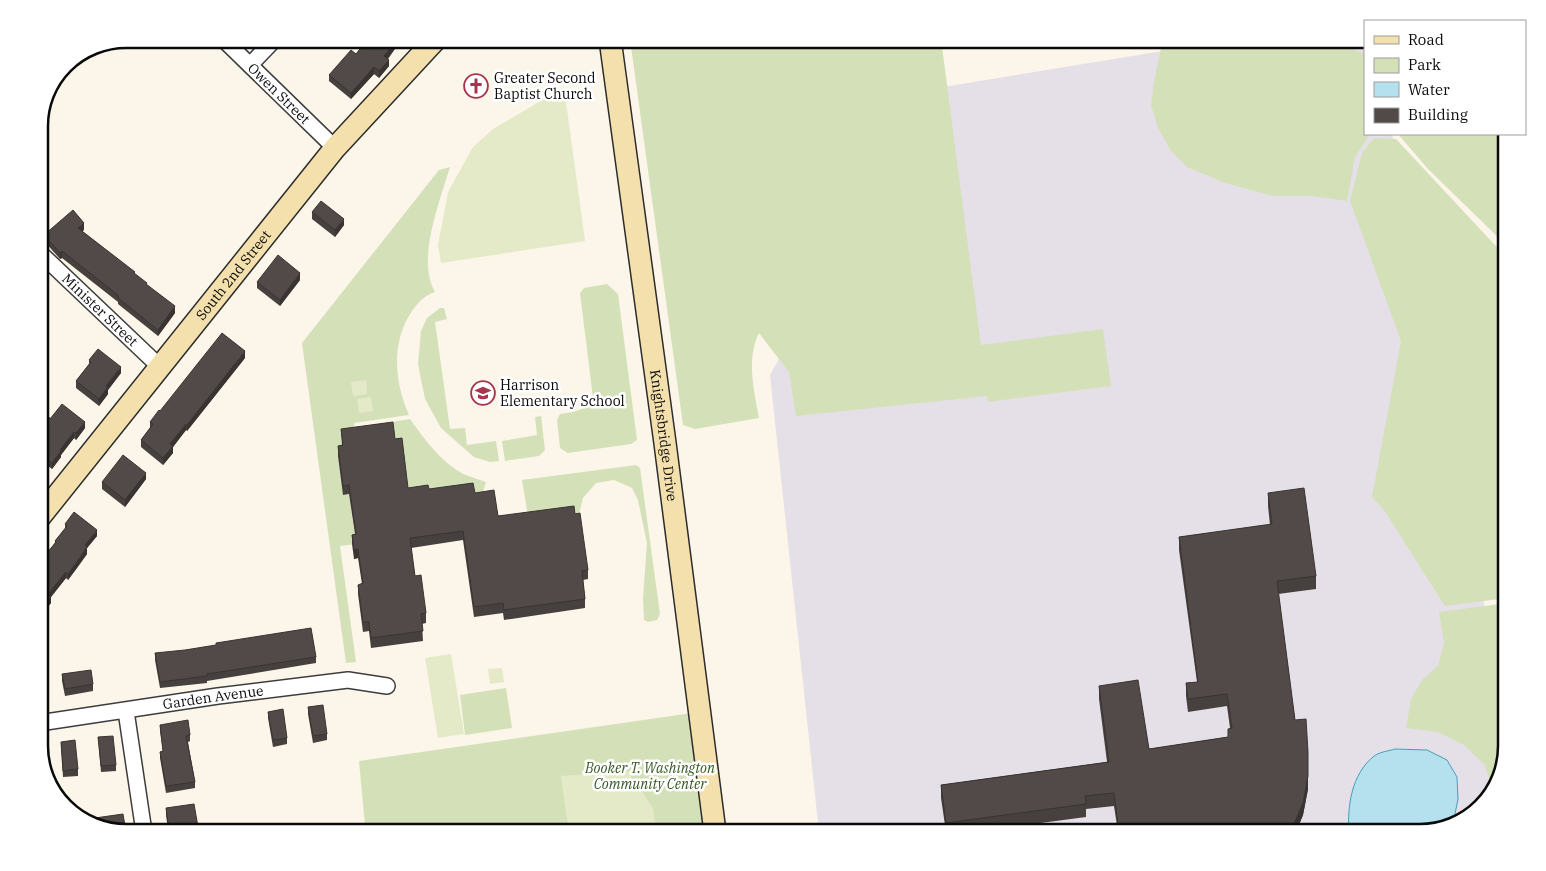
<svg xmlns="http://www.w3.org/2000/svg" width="1546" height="871" viewBox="0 0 1546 871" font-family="'IBM Plex Serif',serif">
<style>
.industrial{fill:#e5dfe8}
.green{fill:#d4e1b8}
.pitch{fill:#e4eac8}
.water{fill:#b4e1ed;stroke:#459fbb}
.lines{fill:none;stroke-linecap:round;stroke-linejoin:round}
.street-casing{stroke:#3d3d3d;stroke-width:18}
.secondary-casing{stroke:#2c2c2c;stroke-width:24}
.street{stroke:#fff;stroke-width:15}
.secondary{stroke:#f4e0ac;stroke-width:21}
.wall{fill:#46403e}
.shaded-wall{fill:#393432}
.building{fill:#514a48;stroke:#393432}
.labels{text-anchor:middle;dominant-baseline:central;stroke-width:5;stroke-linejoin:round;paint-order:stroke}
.poi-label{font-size:14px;fill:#0a0a0a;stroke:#fff;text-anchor:start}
.street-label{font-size:14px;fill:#0a0a0a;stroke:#fff}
.park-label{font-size:14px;font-style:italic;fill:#375823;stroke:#fff}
.rim{fill:none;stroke:#0a0a0a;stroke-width:2.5}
</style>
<rect width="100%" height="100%" fill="#fcf5e9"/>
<path class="industrial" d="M1236 39H1365V134H1392L1507 721V746L1496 789 1464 821 1421 832H819L770 375 931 89Z"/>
<g class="green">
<path d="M630 39H941L981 345 1103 329 1111 386 988 402 987 396 796 416 789 372 759 333C746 359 754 391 759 418L695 429 683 425Z"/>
<path d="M1163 39H1326L1365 54V134H1370L1355 157 1347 201 1312 196H1273L1225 183 1187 167 1171 151 1158 128 1151 105 1154 81Z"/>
<path d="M1398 134H1507V249L1504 243 1428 169Z"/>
<path d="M1374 138 1396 139 1507 258V289L1498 395 1504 406 1500 388 1507 366V598L1445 606 1384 510 1372 497 1401 341 1350 201 1362 153Z"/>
<path d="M450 167C440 201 416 260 435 292 424 296 419 301 412 311 391 342 394 381 409 415L354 423 356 437 343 455 344 495 349 494 356 544 340 546 356 662 346 663 302 343 439 170Z"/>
<path d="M607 284 618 294 637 440 631 444 568 453 560 448 557 420 560 414C574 412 585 411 593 398L580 293 584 288Z"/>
<path d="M440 308H444L447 319 435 322 450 429 465 428 467 445 496 441 499 461 490 462 474 457 441 428 425 399 418 364 421 331 427 318Z"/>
<path d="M541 416 545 450 539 456 505 461 502 441 537 435 535 417Z"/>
<path d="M410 419C425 440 440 461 463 474 470 477 478 479 486 482L480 502H404L372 425Z"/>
<path d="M636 465 640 468 660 614 657 620 648 622 644 620 643 598 647 543 638 500 632 488 614 480 596 483 583 498 579 514 529 522 522 480Z"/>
<path d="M1507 603V746L1496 789 1493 792V788L1484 764 1464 745 1438 732 1406 728 1411 699 1422 680 1438 666 1444 643 1439 612Z"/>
<path d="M506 688 512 728 465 735 460 695Z"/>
<path d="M699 712 715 832H319L365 825 359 761Z"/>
</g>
<g class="pitch">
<path d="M564 87 585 241 441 263 438 245 448 192 473 147 493 129Z"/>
<path d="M366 380 367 394 353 396 351 382Z"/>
<path d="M371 397 373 411 359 413 357 399Z"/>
<path d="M451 654 464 734 438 738 425 658Z"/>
<path d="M502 668 504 682 490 684 488 669Z"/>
<path d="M628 772 653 808 656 832H569L561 776Z"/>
<path d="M428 827 448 828 467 832H387L399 829Z"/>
</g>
<path class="water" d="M1395 749 1427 750 1447 760 1457 777 1458 799 1453 824 1421 832H1349C1347 806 1352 774 1373 757 1378 752 1389 751 1395 749Z"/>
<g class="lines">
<g class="street-casing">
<g id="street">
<path id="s1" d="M223 39 335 148"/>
<path d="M250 65 275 39"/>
<path id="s2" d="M39 252 160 367"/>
<path d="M126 711 144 832"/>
<path id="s3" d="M39 723 218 696 348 680 387 686"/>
</g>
</g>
<g class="secondary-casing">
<g id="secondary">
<path id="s4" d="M610 39 665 443 715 832"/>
<path id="s5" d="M39 518 335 148 436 39"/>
</g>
</g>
<use href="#street" class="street"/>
<use href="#secondary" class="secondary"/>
</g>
<g class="wall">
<path d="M144 39H160L154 47Z"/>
<path d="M365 39H395L397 46 388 59 389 66 379 78 374 74 351 99 329 81V75L356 54 366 41 365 40Z"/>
<path d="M312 212 344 225 335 237 312 219Z"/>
<path d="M84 230 82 231 147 285 175 313 158 336 118 304V302L62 258 60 259 44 241V235Z"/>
<path d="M300 280 280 306 257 288V282Z"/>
<path d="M245 358 187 431 186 430 173 447V453L163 465 141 447V440L150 428V422L160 411Z"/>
<path d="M89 360 121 373 108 390V394L99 406 76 388V381L89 364Z"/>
<path d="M50 419 85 428 76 440 74 438 61 455V457L52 469 48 466 39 477V430Z"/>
<path d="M341 429 395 439 408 488 429 489 475 493 498 516 575 514 588 570V579L583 580 585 599V608L504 620 503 613 474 617 463 540 411 548 415 576 426 613V623L422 624 423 641 371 648 369 631 363 632 358 594V585L362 584 358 558 354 559 352 544V535L355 534 349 494 343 495 338 456V446L342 445Z"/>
<path d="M146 479 125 507 102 489V482Z"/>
<path d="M1268 493 1316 576V589L1278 594 1295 720 1308 789 1303 815 1296 832H1118L1114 806 1086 809V817L973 832H946L941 798V785L1107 762 1099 699V686L1149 749 1228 737 1230 728 1227 706 1188 712 1186 696V683L1197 682 1179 550V537L1270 525 1268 506Z"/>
<path d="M65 524 97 536 87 548V554L77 568 68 580 66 578 51 597V603L39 617V563L55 543V541L65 529Z"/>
<path d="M155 653 316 657V663L207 681V683L160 688 155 660Z"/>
<path d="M62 674 93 684V691L65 696 62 681Z"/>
<path d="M308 707 327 734V740L313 743 308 714Z"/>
<path d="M268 712 287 738V744L273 747 268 718Z"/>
<path d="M160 725 190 735V741L188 742 195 782V788L166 793 160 758V752L163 751 160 731Z"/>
<path d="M98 737 116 765V771L101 772Z"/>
<path d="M61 742 78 769V776L63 777Z"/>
<path d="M166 808 198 827 201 832H171L170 829 168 830 166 815Z"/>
</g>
<g class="shaded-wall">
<path d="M155 39H160L154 47V40Z"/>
<path d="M397 40V46L384 63V56Z"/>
<path d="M389 60V66L379 78V71Z"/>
<path d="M374 67V74L351 99V93Z"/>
<path d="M49 188V194L39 207V200Z"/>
<path d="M344 219V225L335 237V230Z"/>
<path d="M84 223V230L78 234V228Z"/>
<path d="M62 251V258L60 259V253Z"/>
<path d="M300 273V280L280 306V300Z"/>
<path d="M175 306V313L158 336V330Z"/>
<path d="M245 351V358L187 431V425Z"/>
<path d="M121 367V373L108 390V394L99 406V399L106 386Z"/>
<path d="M85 422V428L76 440V433Z"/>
<path d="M186 424V430L173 447V453L163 465V458L170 444Z"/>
<path d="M74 432V438L61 455V457L52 469V463L60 450Z"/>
<path d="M48 460V466L39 477V471Z"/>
<path d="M146 473V479L125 507V500Z"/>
<path d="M97 530V536L87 548V554L68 580V574L85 545Z"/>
<path d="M358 549V558L354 559V550Z"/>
<path d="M66 572V578L51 597V603L39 617V611L48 594Z"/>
<path d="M1308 752V789L1303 815 1296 832H1288Z"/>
</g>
<g class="building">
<path d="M368 39H395L397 40 384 56 389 60 379 71 374 67 351 93 329 75 351 50 356 54Z"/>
<path d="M39 179 49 188 39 200Z"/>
<path d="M321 201 344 219 335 230 312 212Z"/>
<path d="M73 210 84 223 78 228 135 272 134 273 147 283 146 284 175 306 158 330 118 298 119 296 62 251 60 253 44 235Z"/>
<path d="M278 255 300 273 280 300 257 282Z"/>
<path d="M222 333 245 351 187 425 186 424 170 444 173 446 163 458 141 440 153 424 150 422 159 410 160 411Z"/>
<path d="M98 349 121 367 106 386 108 387 99 399 76 381 91 362 89 360Z"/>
<path d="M62 404 85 422 76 433 74 432 60 450 61 451 52 463 48 460 39 471V430L49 417 50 419Z"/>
<path d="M393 422 395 439 402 438 408 488 428 485 429 489 473 483 475 493 494 490 498 516 574 506 575 514 580 513 588 570 582 571 585 599 504 610 503 603 474 607 463 531 410 538 415 576 421 575 426 613 421 614 423 631 371 638 369 622H363L358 585 363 583 358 549 354 550 352 535 356 534 349 485 343 486 338 446 343 445 341 429Z"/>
<path d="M123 455 146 473 125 500 102 482Z"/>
<path d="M1304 488 1316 576 1277 581 1295 720 1306 719 1308 752V776L1303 803 1294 824 1288 832H1119L1114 793 1085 796 1086 804 946 823 941 785 1109 762 1099 686 1138 680 1149 749 1228 737V729L1232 728 1227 694 1188 699 1186 683 1198 682 1179 537 1272 524 1268 493Z"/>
<path d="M74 512 97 530 85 545 87 547 77 562 68 574 66 572 48 594 51 597 39 611V563L56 542 55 541 67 526 65 524Z"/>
<path d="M311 628 316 657 207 674V676L160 682 155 653 185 650 216 645V643Z"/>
<path d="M91 670 93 684 65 689 62 674Z"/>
<path d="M323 705 327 734 313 736 308 707Z"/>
<path d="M283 709 287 738 273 740 268 712Z"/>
<path d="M188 720 190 735 186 736 195 782 166 786 160 752 163 751 160 725Z"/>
<path d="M113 736 116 765 101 766 98 737Z"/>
<path d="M75 740 78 769 63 771 61 742Z"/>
<path d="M194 804 198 827H200L201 832H172L170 823H168L166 808Z"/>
<path d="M123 814 126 832 96 824 95 818Z"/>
</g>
<defs>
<g id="church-ring" transform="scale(1.25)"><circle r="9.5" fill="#fff" stroke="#a7354d" stroke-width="1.5"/><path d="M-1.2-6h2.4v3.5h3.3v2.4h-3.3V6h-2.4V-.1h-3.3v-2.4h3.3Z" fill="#a7354d"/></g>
<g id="school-ring" transform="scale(1.25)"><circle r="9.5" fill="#fff" stroke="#a7354d" stroke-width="1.5"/><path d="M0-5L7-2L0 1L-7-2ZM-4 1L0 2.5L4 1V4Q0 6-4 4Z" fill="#a7354d"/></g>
</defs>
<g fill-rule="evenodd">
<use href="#church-ring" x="476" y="86"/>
<use href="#school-ring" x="483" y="393"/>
</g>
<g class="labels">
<g class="poi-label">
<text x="494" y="78">Greater Second<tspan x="494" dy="16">Baptist Church</tspan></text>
<text x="500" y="385">Harrison<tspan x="500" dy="16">Elementary School</tspan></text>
</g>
<g class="street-label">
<text stroke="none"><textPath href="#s1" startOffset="78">Owen Street</textPath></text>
<text stroke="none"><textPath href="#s5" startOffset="311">South 2nd Street</textPath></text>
<text stroke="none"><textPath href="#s2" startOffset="84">Minister Street</textPath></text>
<text stroke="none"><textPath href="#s4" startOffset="400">Knightsbridge Drive</textPath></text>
<text stroke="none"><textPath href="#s3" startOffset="176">Garden Avenue</textPath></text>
</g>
<g class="park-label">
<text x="650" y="768">Booker T. Washington<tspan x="650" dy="16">Community Center</tspan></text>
</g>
</g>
<path d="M0 0H1546V871H0ZM126 48H1420A78 78 0 0 1 1498 126V746A78 78 0 0 1 1420 824H126A78 78 0 0 1 48 746V126A78 78 0 0 1 126 48Z" fill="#fff" fill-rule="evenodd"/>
<path class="rim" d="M126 48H1420A78 78 0 0 1 1498 126V746A78 78 0 0 1 1420 824H126A78 78 0 0 1 48 746V126A78 78 0 0 1 126 48Z"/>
<rect x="1364" y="20" width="162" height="115" fill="#ffffff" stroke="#9d9d9d"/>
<rect x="1374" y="36" width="25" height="8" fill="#f4e0ac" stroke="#9d9d9d"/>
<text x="1408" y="45" font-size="15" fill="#0a0a0a">Road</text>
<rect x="1374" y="58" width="25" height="15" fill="#d4e1b8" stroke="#9d9d9d"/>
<text x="1408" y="70" font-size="15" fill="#0a0a0a">Park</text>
<rect x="1374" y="82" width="25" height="15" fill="#b4e1ed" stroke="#9d9d9d"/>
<text x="1408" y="95" font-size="15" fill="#0a0a0a">Water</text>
<rect x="1374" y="108" width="25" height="15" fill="#514a48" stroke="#9d9d9d"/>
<text x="1408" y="120" font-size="15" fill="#0a0a0a">Building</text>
</svg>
